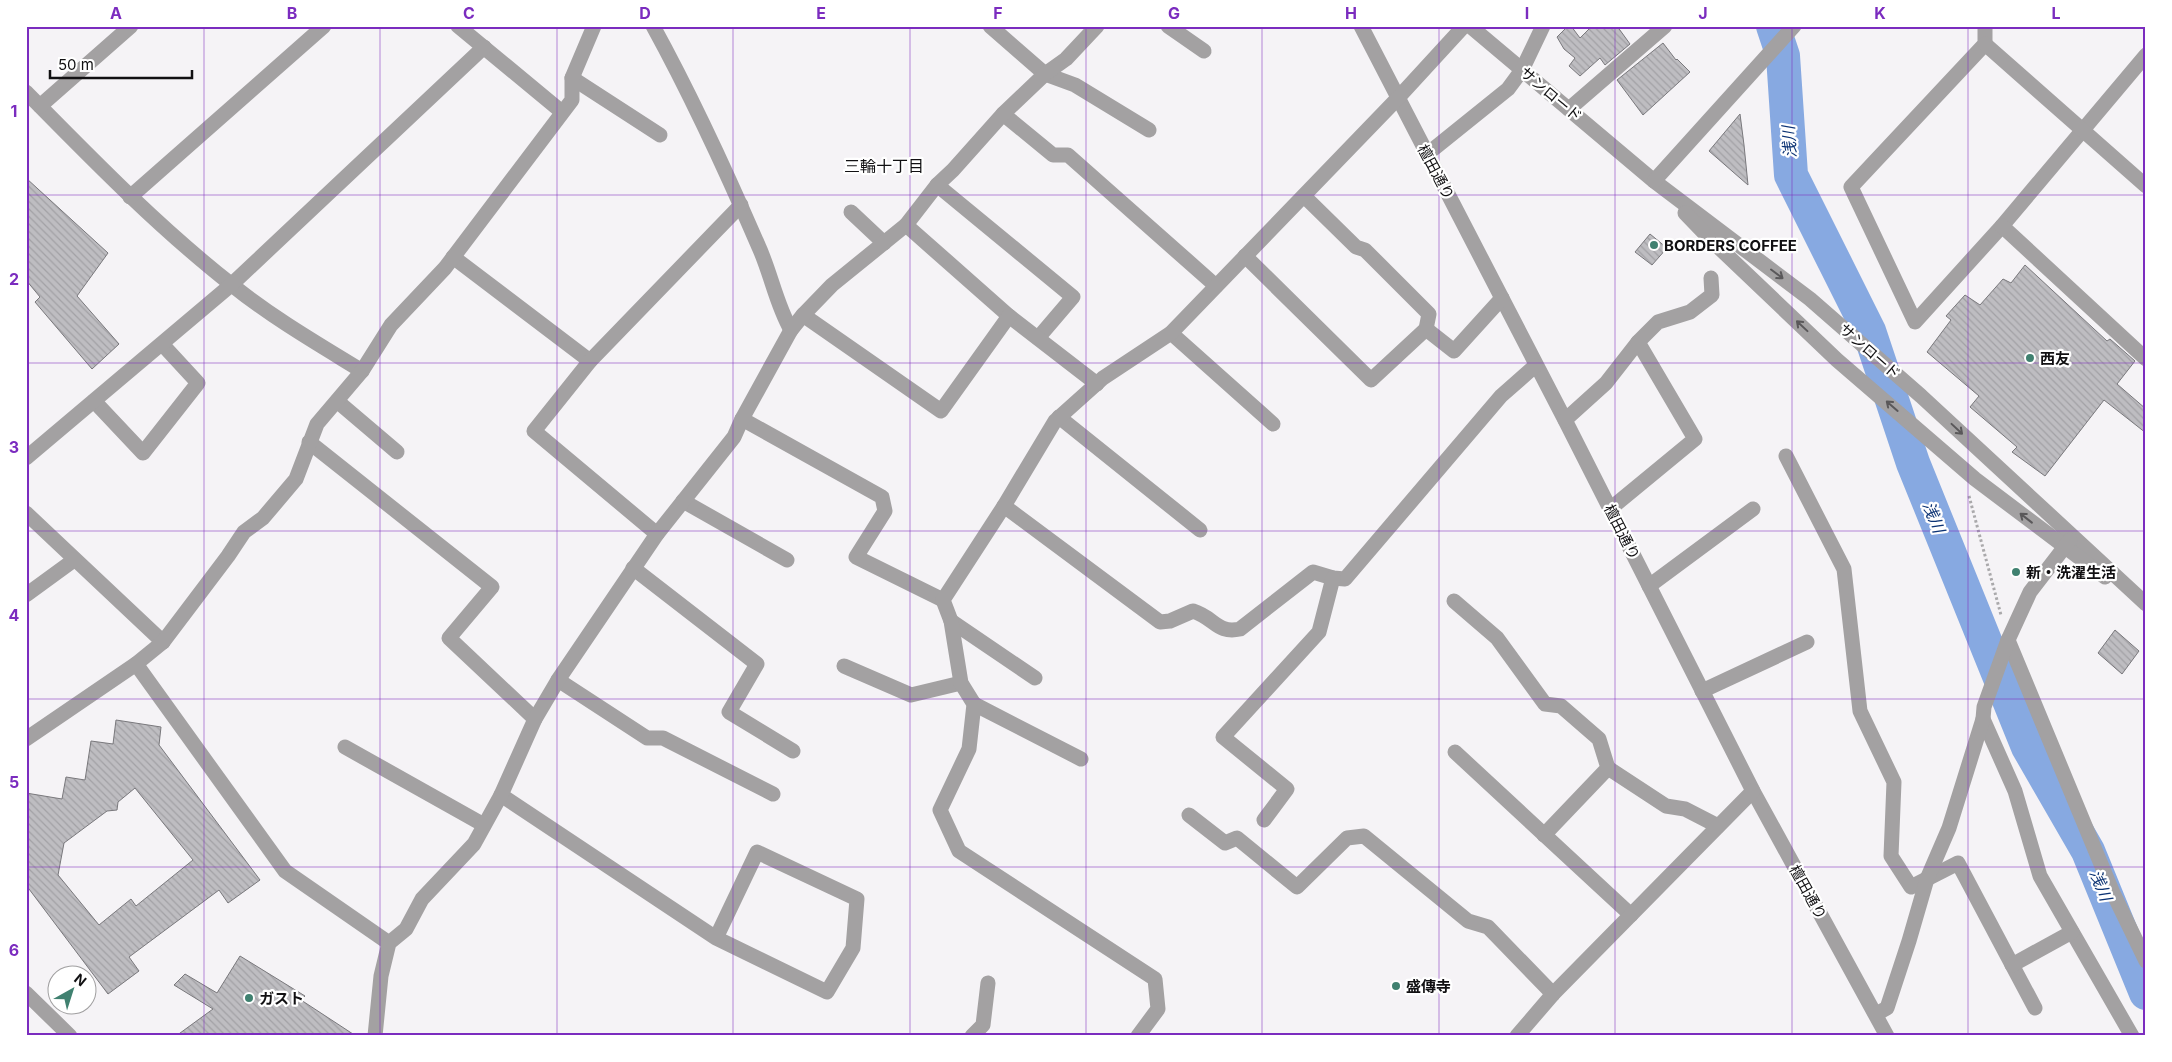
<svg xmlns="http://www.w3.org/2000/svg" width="2172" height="1062" viewBox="0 0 2172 1062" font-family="Inter,'Noto Sans JP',sans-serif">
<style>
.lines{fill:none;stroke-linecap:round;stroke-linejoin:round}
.river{stroke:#87a9e1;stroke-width:34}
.building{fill:url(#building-back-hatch);stroke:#79787c;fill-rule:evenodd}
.path{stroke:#aaa9ab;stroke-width:3;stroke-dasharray:2.5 2.5;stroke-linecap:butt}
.minor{stroke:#a3a1a2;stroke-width:15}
.oneway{stroke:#5a585a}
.grid{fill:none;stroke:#7b2cbf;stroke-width:1;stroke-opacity:0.55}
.poi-dot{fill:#408170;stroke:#fff;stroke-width:2}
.labels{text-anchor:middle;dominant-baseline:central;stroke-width:4.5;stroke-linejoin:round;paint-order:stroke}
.street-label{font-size:15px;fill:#111012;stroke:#fff}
.poi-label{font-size:15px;font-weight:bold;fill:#111012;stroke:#fff;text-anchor:start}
.water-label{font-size:16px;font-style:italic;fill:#0c3374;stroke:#fff}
.neighbourhood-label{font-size:16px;fill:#111012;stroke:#fff}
.neatline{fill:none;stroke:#7b2cbf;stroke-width:2}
.grid-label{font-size:16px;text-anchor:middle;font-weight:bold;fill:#7b2cbf}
</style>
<defs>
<pattern id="building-back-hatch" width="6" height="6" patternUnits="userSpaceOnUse" patternTransform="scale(1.25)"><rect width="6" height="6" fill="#bebdc1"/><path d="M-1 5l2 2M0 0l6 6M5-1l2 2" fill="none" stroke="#a2a1a5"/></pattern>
</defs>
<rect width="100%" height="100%" fill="#f5f3f6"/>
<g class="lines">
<path class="river" d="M1773 26 1783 56 1791 175 1869 331 1913 463 2028 747 2088 851 2146 993"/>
</g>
<g class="building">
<path d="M1568 26H1571L1580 38 1592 26H1617L1630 44 1605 65 1600 58 1580 76 1569 66 1575 58 1564 49 1557 37Z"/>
<path d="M1663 43 1676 60 1677 59 1690 72 1643 115 1617 80Z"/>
<path d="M1740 114 1744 145 1748 185 1709 151Z"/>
<path d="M26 178 108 253 77 296 119 344 92 369 35 302 40 297 26 280Z"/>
<path d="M1650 234 1667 248 1652 265 1635 252Z"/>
<path d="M2025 265 2107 341 2110 339 2135 361 2117 384 2146 409V433L2104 400 2045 476 2012 452 2017 447 1970 407 1979 396 1927 352 1951 320 1946 316 1965 295 1980 305 2003 279 2011 283Z"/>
<path d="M2115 630 2139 651 2122 674 2098 653Z"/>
<path d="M116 720 161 727 159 745 260 880 228 903 219 890 129 957 139 971 108 994 26 885V793L62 799 66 777 85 780 91 741 113 744ZM135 788 193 860 136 906 131 899 99 925 58 875 64 843 107 811 117 810 118 802Z"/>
<path d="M240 956 305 996 301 1000 356 1036H176L213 1009 174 985 185 974 217 993Z"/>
</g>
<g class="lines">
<path class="path" d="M1969 496 2001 615"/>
<g class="minor">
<path d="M458 26 562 112"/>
<path d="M653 26C692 97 726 171 758 245 771 273 776 304 791 330"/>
<path d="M990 26 1045 74 1075 85 1149 130"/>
<path d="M1168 26 1204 51"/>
<path d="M1361 26 1565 420 1753 791 1887 1036"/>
<path d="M1470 26 1654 181 1810 299 1921 396 2146 604"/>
<path d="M1985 26V44L1851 187 1915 322 2002 226 2146 55"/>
<path d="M1985 44 2146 186"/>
<path d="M572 78 660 135"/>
<path d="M26 92C92 159 158 227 232 285 273 318 318 344 362 371"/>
<path d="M40 106 131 26"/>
<path d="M1569 109 1665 26"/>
<path d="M1003 114 1053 155H1068L1216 286"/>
<path d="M1426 155 1508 89 1522 70 1543 26"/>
<path d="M1654 181 1794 26"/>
<path d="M937 185 1073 297 1038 338"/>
<path d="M130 197 324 26"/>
<path d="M851 212 884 243"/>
<path d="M1685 213 1711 240 1837 360 1975 479 2105 577"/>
<path d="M906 225 1009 316 1097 384"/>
<path d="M2002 226 2146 359"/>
<path d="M1245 256 1371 380 1426 329 1429 314 1365 250 1356 247 1304 196"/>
<path d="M453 257 590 361"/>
<path d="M803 315 941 411 1009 316"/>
<path d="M1426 329 1454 351 1502 298"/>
<path d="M1171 333 1273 424"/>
<path d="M94 401 143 453 198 383 162 344"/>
<path d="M337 401 397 452"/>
<path d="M1059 417 1200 530"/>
<path d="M742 419 882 497 885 511 856 557 943 600"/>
<path d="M1565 420 1606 383 1638 342"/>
<path d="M309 442 492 587 449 638 535 719"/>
<path d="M1786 456 1844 569 1860 711 1894 782 1891 856 1911 887 1958 863 2035 1008"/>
<path d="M26 458 231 285 484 47"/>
<path d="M683 501 787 560"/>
<path d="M1004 506 1160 622 1170 621 1193 611C1215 618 1217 634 1240 629L1313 572 1333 578 1345 579 1501 396 1535 366"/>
<path d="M1610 509 1695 439 1638 342 1658 322 1690 312 1712 295 1711 278"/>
<path d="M26 513 163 642"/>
<path d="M657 534 534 431 590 361 741 205"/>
<path d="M633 568 757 664 729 712 793 751"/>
<path d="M1649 586 1753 509"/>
<path d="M26 595 74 560"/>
<path d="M1454 601 1497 638 1545 704 1561 706 1599 739 1608 768 1544 835"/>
<path d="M951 621 1035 678"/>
<path d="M2008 640 2113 893 2146 961"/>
<path d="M136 664 285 871 389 943"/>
<path d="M844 666 911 695 961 683"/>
<path d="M558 680 647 738H663L773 794"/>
<path d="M1702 691 1807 642"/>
<path d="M974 704 1081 759"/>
<path d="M1983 719 2015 791 2040 876 2132 1036"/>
<path d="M26 739 136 664 163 642 228 556 244 532 263 518 296 479 317 424 362 371 391 325 445 268 572 100V78L594 26"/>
<path d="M345 747 484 825"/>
<path d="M1455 752 1631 915"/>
<path d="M1608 768 1666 806 1685 809 1718 826"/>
<path d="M501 795 716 938 827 992 853 948 857 899 757 852 716 938"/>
<path d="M1189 815 1225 843 1237 838 1297 887 1347 838 1364 836 1468 921 1488 927 1553 994"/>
<path d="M1264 820 1287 789 1223 737 1319 632 1333 578"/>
<path d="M2012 965 2072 932"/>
<path d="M26 993 70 1036"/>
<path d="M1876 1014 1887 1008 1909 941 1927 879 1949 828 1983 719 1984 707 2008 640 2030 592 2070 540"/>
<path d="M375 1036 381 976 389 943 406 929 422 899 474 844 501 795 535 719 558 680 657 534 734 437 742 419 791 330 803 315 832 285 906 225 937 185 953 170 1003 114 1045 74 1066 59 1097 26"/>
<path d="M972 1036 983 1025 988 983"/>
<path d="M1138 1036 1158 1009 1155 979 959 851 940 810 969 749 974 704 961 683 951 621 943 600 1004 506 1055 421 1103 378 1171 333 1397 99 1464 26"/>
<path d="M1517 1036 1553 994 1753 791"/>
</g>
</g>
<defs><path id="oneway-shaft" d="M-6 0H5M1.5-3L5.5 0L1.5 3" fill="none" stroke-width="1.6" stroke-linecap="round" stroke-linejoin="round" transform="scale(1.25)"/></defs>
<g class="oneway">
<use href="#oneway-shaft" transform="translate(1777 274) rotate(37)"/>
<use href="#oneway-shaft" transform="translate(1802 326) rotate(-137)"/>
<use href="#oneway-shaft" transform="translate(1892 406) rotate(-139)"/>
<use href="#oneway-shaft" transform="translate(1957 429) rotate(43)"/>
<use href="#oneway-shaft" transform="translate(2026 518) rotate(-142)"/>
</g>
<path class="grid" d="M204 26V1036M380 26V1036M557 26V1036M733 26V1036M910 26V1036M1086 26V1036M1262 26V1036M1439 26V1036M1615 26V1036M1792 26V1036M1968 26V1036M26 195H2146M26 363H2146M26 531H2146M26 699H2146M26 867H2146"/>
<g class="poi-dot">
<circle cx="1654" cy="245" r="5"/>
<circle cx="2030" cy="358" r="5"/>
<circle cx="2016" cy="572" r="5"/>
<circle cx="1396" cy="986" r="5"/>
<circle cx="249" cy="998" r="5"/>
</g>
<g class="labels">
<g class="street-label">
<text transform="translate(1551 94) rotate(40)">サンロード</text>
<text transform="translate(1436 172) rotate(62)">檀田通り</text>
<text transform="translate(1870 351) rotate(41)">サンロード</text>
<text transform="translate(1622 532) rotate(63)">檀田通り</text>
<text transform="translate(1808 892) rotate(61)">檀田通り</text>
</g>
<g class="poi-label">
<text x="1664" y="245">BORDERS COFFEE</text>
<text x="2040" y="358">西友</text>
<text x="2026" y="572">新・洗濯生活</text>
<text x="1406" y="986">盛傳寺</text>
<text x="259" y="998">ガスト</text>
</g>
<g class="water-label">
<text transform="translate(1789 142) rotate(-94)">浅川</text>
<text transform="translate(1934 517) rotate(68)">浅川</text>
<text transform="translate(2101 885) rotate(68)">浅川</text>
</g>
<g class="neighbourhood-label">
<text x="884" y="166">三輪十丁目</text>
</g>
</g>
<rect width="2172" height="1062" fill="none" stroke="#ffffff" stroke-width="55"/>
<g transform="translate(72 990) rotate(39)"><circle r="24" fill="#ffffff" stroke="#a09fa0"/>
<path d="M0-4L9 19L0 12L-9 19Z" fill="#408170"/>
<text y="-8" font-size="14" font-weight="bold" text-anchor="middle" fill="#111012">N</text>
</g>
<path d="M50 70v8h142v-8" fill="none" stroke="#111012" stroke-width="2.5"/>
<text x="58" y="70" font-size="15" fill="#111012" stroke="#ffffff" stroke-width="4" paint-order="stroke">50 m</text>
<rect x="28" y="28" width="2116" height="1006" class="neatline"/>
<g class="grid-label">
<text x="116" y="19">A</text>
<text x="292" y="19">B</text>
<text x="469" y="19">C</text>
<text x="645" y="19">D</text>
<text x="821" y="19">E</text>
<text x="998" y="19">F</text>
<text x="1174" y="19">G</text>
<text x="1351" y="19">H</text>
<text x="1527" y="19">I</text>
<text x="1703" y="19">J</text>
<text x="1880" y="19">K</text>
<text x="2056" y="19">L</text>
<text x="14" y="117">1</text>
<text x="14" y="285">2</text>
<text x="14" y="453">3</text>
<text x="14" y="621">4</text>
<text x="14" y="788">5</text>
<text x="14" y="956">6</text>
</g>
</svg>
